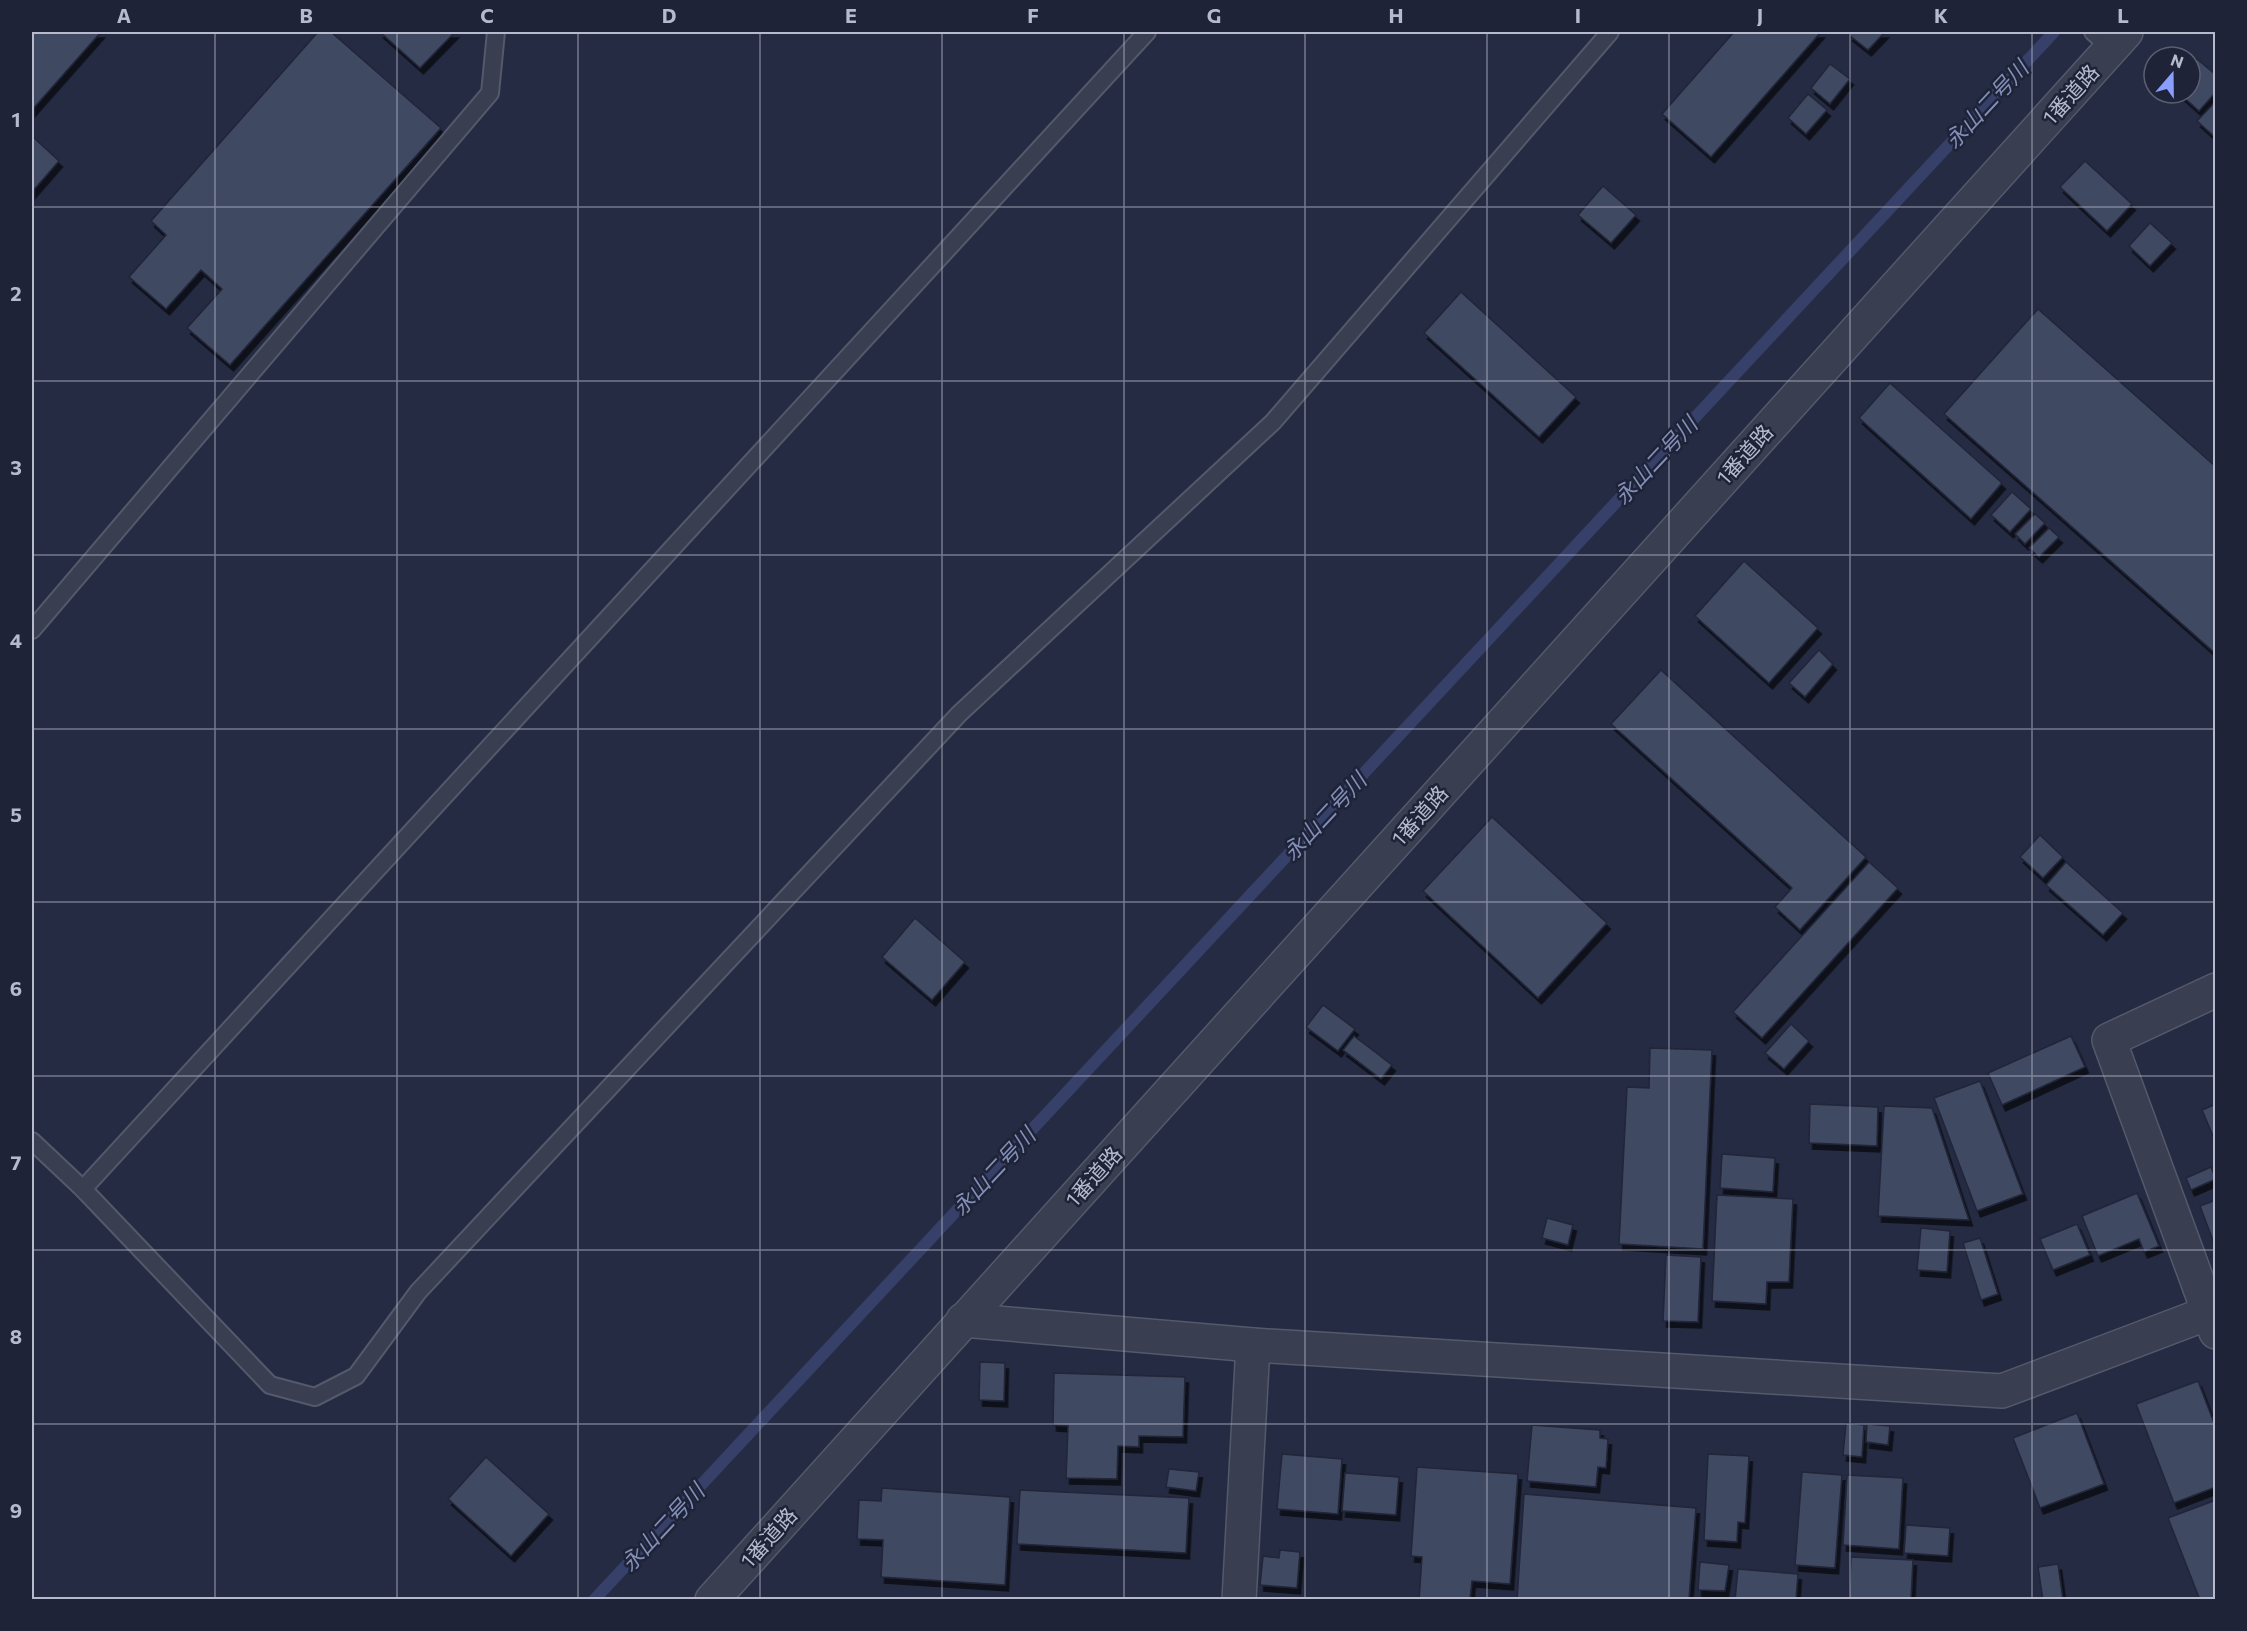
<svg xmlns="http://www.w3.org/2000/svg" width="2247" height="1631" viewBox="0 0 2247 1631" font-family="Commissioner,'Noto Sans JP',sans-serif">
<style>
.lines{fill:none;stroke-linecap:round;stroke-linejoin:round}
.stream{stroke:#364068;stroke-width:12}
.building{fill:#404862;stroke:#202539;stroke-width:1.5;filter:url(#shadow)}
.service-casing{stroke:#54596c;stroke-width:20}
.minor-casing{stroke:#54596c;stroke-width:36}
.tertiary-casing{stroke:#54596c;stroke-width:36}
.service{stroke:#393e51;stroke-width:16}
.minor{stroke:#393e51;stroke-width:33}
.tertiary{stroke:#393e51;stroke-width:33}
.grid{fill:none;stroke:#b6bacc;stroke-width:1.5;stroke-opacity:0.55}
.labels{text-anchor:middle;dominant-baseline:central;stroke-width:5;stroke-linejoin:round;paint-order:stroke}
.street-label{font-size:21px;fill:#b6bacc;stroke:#1e2337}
.water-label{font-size:22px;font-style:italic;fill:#838fb8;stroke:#1e2337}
.neatline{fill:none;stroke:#b6bacc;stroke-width:2}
.grid-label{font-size:20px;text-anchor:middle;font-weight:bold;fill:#b6bacc}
</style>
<defs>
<filter id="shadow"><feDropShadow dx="3.5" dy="6" stdDeviation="0" flood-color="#0009"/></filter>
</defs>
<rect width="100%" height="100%" fill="#252b42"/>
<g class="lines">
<path class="stream" d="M594 1600 2054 32"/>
</g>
<g class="building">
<path d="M32 32H101L32 110Z"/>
<path d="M318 32H331L441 128 230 365 187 328 222 289 201 270 166 309 129 277 166 235 151 221Z"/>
<path d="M380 32H455L420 68Z"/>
<path d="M1734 32H1821L1711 157 1662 114Z"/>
<path d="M1852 32H1885L1868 50 1849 35Z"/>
<path d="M2197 59 2216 75V92L2199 111 2179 93H2190V67Z"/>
<path d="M1830 64 1850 79 1830 104 1811 88Z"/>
<path d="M1808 94 1827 110 1806 134 1788 118Z"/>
<path d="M2216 101V138L2197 121Z"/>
<path d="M32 136 59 161 32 192Z"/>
<path d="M2085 161 2132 204 2107 231 2060 187Z"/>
<path d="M1603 186 1636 215 1611 243 1578 215Z"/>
<path d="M2150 223 2172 243 2150 266 2129 246Z"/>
<path d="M1461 292 1576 397 1539 437 1424 333Z"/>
<path d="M2038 309 2216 467V654L1944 414Z"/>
<path d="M1890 383 2002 483 1971 519 1859 418Z"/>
<path d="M2012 492 2031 509 2010 532 1991 515Z"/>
<path d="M2035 514 2045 523 2025 544 2015 534Z"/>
<path d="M2049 528 2059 537 2039 557 2029 548Z"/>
<path d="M1744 561 1818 628 1769 683 1695 616Z"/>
<path d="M1819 650 1833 664 1805 697 1789 683Z"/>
<path d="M1661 670 1866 857 1800 930 1775 907 1792 888 1611 724Z"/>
<path d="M1492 817 1607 923 1538 998 1423 891Z"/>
<path d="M2040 835 2063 857 2043 878 2020 857Z"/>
<path d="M1869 862 1898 888 1762 1038 1733 1012Z"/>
<path d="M2066 862 2123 913 2103 935 2046 885Z"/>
<path d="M915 918 965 962 932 1000 882 957Z"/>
<path d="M1323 1005 1355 1029 1338 1051 1306 1027Z"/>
<path d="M1791 1024 1809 1041 1784 1069 1765 1053Z"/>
<path d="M1354 1036 1392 1065 1381 1079 1343 1050Z"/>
<path d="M2071 1036 2085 1067 2002 1105 1988 1073Z"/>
<path d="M1650 1048 1712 1050 1703 1249 1619 1244 1627 1087 1649 1088Z"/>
<path d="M1980 1081 2023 1194 1977 1211 1934 1098Z"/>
<path d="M1810 1104 1878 1107 1877 1146 1809 1143Z"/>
<path d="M2216 1104V1143L2202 1110Z"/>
<path d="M1884 1106 1932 1108 1969 1220 1878 1216Z"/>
<path d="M1722 1154 1775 1158 1773 1192 1720 1188Z"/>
<path d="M2211 1167 2216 1179 2191 1190 2186 1178Z"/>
<path d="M2137 1193 2159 1246 2144 1252 2139 1239 2098 1256 2082 1216Z"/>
<path d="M1717 1195 1793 1199 1789 1282H1767L1766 1304 1712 1301Z"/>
<path d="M2216 1200V1246H2215L2200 1206Z"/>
<path d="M1547 1218 1573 1225 1568 1245 1542 1238Z"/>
<path d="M2077 1224 2090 1255 2053 1270 2040 1239Z"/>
<path d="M1921 1228 1950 1231 1947 1272 1917 1270Z"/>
<path d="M1980 1238 1998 1294 1981 1300 1963 1243Z"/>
<path d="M1666 1255 1701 1257 1698 1322 1663 1321Z"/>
<path d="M980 1362 1005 1363 1004 1401 979 1400Z"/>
<path d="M1054 1373 1185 1377 1183 1437 1139 1436V1447L1118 1446 1117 1479 1066 1478 1068 1426 1053 1425Z"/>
<path d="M2198 1381 2216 1428V1487L2174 1503 2136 1404Z"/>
<path d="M2077 1413 2104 1484 2040 1508 2013 1438Z"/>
<path d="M1846 1423 1864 1425 1862 1457 1843 1455Z"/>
<path d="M1867 1424 1890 1426 1888 1445 1866 1442Z"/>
<path d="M1532 1425 1600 1430V1438L1608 1439 1606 1468 1598 1467 1596 1487 1527 1481Z"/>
<path d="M1282 1454 1342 1459 1338 1514 1277 1509Z"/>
<path d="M1708 1454 1749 1456 1745 1523 1738 1522 1737 1542 1704 1540Z"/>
<path d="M486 1457 549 1514 511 1556 448 1499Z"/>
<path d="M1417 1467 1518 1474 1510 1584 1472 1581 1470 1600H1419L1422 1557 1411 1556Z"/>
<path d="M1169 1469 1199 1472 1196 1491 1166 1487Z"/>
<path d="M1802 1472 1842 1475 1835 1568 1795 1565Z"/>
<path d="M1345 1473 1399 1477 1396 1515 1342 1511Z"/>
<path d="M1847 1475 1903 1478 1899 1549 1843 1545Z"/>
<path d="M882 1488 1010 1497 1005 1585 881 1577 883 1540 857 1539 859 1500 881 1501Z"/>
<path d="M1020 1490 1189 1498 1186 1553 1017 1544Z"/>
<path d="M1524 1494 1696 1508 1689 1600H1517Z"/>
<path d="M2216 1500V1600H2200L2168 1518Z"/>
<path d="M1906 1525 1950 1528 1948 1556 1904 1553Z"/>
<path d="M1280 1550 1300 1552 1297 1588 1260 1585 1263 1556 1279 1558Z"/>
<path d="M1851 1557 1913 1560 1911 1600H1849Z"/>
<path d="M1700 1562 1729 1565 1725 1591 1698 1590Z"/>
<path d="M2058 1564 2063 1600H2043L2038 1567Z"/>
<path d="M1738 1569 1798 1574 1796 1600H1735Z"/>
</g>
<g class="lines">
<g class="service-casing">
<g id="service">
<path d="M2093 32 2111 48"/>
<path d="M32 630 490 93 496 32"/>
<path d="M32 1141 83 1189 270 1385 315 1397 356 1376 418 1292 959 714 1273 422 1610 32"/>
<path d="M83 1189 1147 32"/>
</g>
</g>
<g class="minor-casing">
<g id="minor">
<path d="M2216 990 2109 1040 2216 1332"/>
<path d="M963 1320 1253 1345 2002 1391 2216 1310"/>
<path d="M1239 1600 1253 1345"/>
</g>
</g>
<g class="tertiary-casing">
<path id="tertiary" d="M712 1600 2126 32"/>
</g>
<use href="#service" class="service"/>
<use href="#minor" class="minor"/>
<use href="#tertiary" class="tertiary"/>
</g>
<path class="grid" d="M215 32V1600M397 32V1600M578 32V1600M760 32V1600M942 32V1600M1124 32V1600M1305 32V1600M1487 32V1600M1669 32V1600M1850 32V1600M2032 32V1600M32 207H2216M32 381H2216M32 555H2216M32 729H2216M32 902H2216M32 1076H2216M32 1250H2216M32 1424H2216"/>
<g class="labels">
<g class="street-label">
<text transform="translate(2070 94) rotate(-48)">1番道路</text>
<text transform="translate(1744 454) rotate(-48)">1番道路</text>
<text transform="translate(1419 815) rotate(-48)">1番道路</text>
<text transform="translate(1093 1176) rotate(-48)">1番道路</text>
<text transform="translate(768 1537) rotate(-48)">1番道路</text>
</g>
<g class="water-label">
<text transform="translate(1986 104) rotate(-47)">永山二号川</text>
<text transform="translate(1655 460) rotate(-47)">永山二号川</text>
<text transform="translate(1324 816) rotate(-47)">永山二号川</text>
<text transform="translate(993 1171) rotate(-47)">永山二号川</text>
<text transform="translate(662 1527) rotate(-47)">永山二号川</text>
</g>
</g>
<rect width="2247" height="1631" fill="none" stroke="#1e2337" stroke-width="66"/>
<g transform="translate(2172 75) rotate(20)"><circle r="28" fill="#1e2337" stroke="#5b5f73" stroke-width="1.5"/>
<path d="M0-4.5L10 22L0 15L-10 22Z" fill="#8a9ffc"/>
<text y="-9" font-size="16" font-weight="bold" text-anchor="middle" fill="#b6bacc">N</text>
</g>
<rect x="33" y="33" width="2181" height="1565" class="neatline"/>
<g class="grid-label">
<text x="124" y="23">A</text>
<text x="306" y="23">B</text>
<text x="487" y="23">C</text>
<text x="669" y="23">D</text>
<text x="851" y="23">E</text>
<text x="1033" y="23">F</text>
<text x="1214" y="23">G</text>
<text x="1396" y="23">H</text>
<text x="1578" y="23">I</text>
<text x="1760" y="23">J</text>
<text x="1941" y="23">K</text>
<text x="2123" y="23">L</text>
<text x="16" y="127">1</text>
<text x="16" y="301">2</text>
<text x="16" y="475">3</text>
<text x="16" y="648">4</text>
<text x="16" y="822">5</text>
<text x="16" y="996">6</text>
<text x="16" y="1170">7</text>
<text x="16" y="1344">8</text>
<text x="16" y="1518">9</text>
</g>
</svg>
